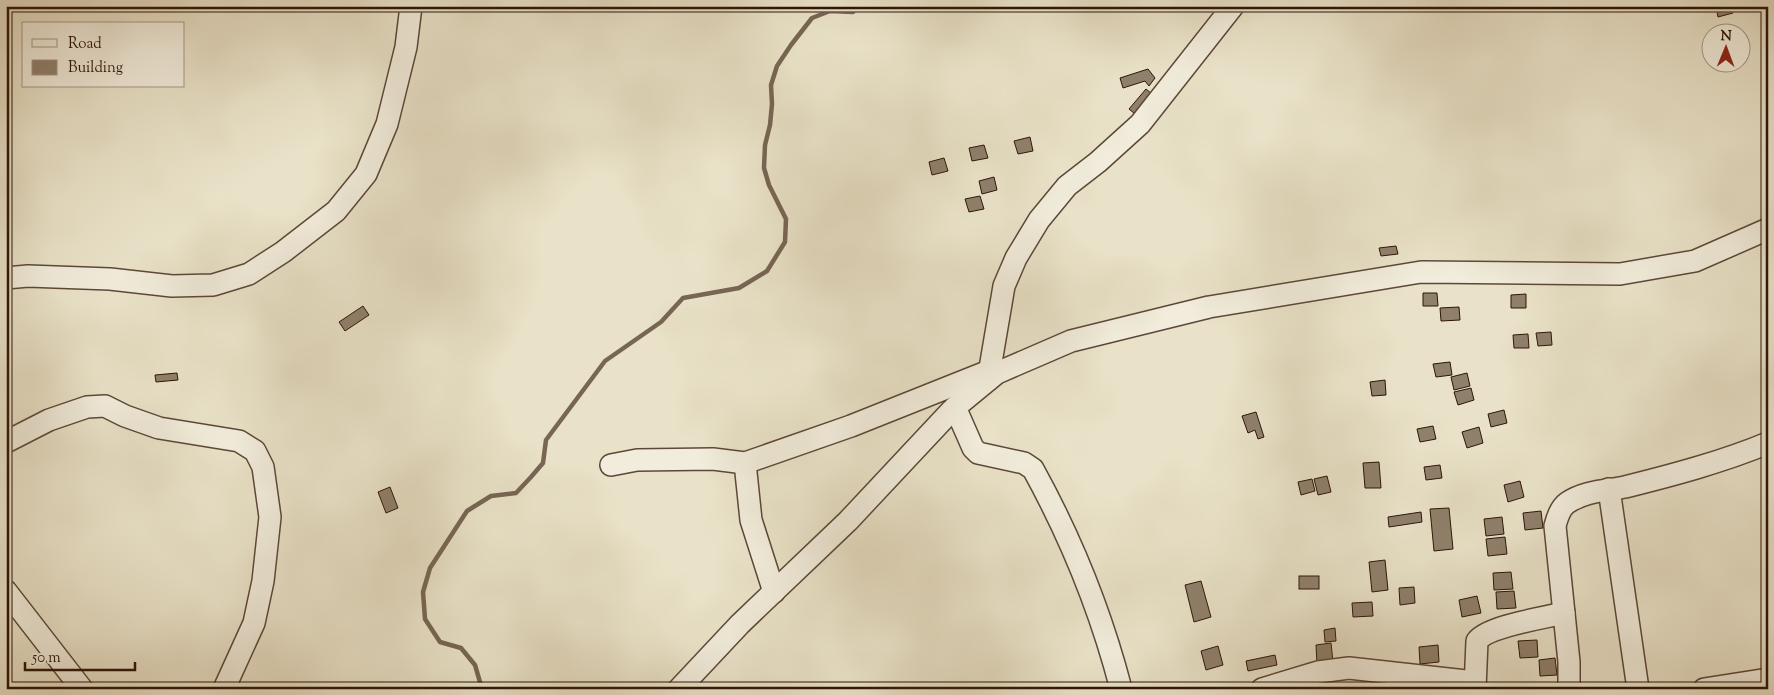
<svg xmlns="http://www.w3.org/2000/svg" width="1774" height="695" viewBox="0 0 1774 695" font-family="'Sorts Mill Goudy',serif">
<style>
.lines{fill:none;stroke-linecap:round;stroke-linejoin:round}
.stream{stroke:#776654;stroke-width:4.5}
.building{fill:#8f806c;stroke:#2d1508}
.minor-casing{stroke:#5c4838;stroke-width:24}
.minor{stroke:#f1ecdb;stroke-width:21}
</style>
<rect width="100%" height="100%" fill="#e9e2c8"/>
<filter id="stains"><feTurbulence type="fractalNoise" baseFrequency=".004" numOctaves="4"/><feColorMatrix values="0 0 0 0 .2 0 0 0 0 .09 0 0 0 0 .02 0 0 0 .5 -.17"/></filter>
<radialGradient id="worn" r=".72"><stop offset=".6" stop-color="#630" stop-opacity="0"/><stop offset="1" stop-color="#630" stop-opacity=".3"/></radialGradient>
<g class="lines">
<path class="stream" d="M482 689 475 665 461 648 440 642 425 619 423 592 430 568 467 511 491 496 516 493 531 477 543 463 546 440 605 361 661 322 683 298 739 288 767 271 785 242 786 219 769 185 764 168 765 145 770 125 772 104 771 85 777 66 791 45 812 18 830 11 853 12 856 6"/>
</g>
<g class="building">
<path d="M1716 6H1731L1733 13 1718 17Z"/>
<path d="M1148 69 1155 78 1149 86 1145 81 1123 88 1120 78Z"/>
<path d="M1146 89 1152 94 1135 114 1129 109Z"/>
<path d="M1030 137 1033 151 1018 154 1014 141Z"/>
<path d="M984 145 988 158 972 161 969 148Z"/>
<path d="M944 158 948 171 932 175 929 162Z"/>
<path d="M994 177 997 190 982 194 979 181Z"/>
<path d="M980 196 984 209 969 212 965 199Z"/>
<path d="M1396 246 1398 254 1381 256 1379 248Z"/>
<path d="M1423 293H1437L1438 306H1423Z"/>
<path d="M1526 294V308H1511V295Z"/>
<path d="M363 306 369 315 345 331 339 322Z"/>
<path d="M1459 307 1460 320 1441 321 1440 308Z"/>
<path d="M1551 332 1552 345 1538 346 1536 333Z"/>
<path d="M1528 334 1529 348H1514L1513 335Z"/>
<path d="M1450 362 1452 375 1436 377 1433 364Z"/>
<path d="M177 373 178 380 156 382 155 375Z"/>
<path d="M1467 373 1470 386 1454 390 1451 377Z"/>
<path d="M1385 380 1386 395 1372 396 1370 382Z"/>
<path d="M1471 388 1474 400 1458 405 1454 392Z"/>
<path d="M1504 410 1507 423 1491 427 1488 414Z"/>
<path d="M1256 412 1264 437 1258 439 1255 430 1248 433 1242 416Z"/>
<path d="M1433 426 1436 439 1420 442 1417 429Z"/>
<path d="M1479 427 1483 443 1467 448 1462 432Z"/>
<path d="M1379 462 1381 488H1365L1363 463Z"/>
<path d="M1440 465 1442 478 1426 480 1424 467Z"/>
<path d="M1327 476 1331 492 1318 495 1314 479Z"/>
<path d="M1312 479 1315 491 1301 495 1298 482Z"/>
<path d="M1520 481 1524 497 1508 502 1504 485Z"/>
<path d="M390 487 398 508 386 513 378 492Z"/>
<path d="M1449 508 1453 549 1434 551 1430 509Z"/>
<path d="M1541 511 1543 528 1525 530 1523 513Z"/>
<path d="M1421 512 1422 522 1389 527 1388 517Z"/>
<path d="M1502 517 1504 534 1486 536 1484 519Z"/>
<path d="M1505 537 1507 554 1488 556 1486 539Z"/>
<path d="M1385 560 1388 590 1372 592 1369 562Z"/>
<path d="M1511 572 1513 589 1494 590 1493 573Z"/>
<rect x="1299" y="576" width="20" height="13"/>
<path d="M1201 581 1211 617 1194 622 1185 585Z"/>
<path d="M1414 587 1415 603 1400 605 1399 588Z"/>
<path d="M1514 591 1516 608 1497 609 1496 592Z"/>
<path d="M1477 596 1481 613 1462 617 1459 600Z"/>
<path d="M1372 602 1373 616 1353 617 1352 603Z"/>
<path d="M1335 628 1336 641 1325 642 1324 630Z"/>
<path d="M1537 640 1538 657 1520 658 1518 641Z"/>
<path d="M1331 643 1333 662 1317 664 1316 645Z"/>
<path d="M1438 645 1439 662 1420 664 1419 647Z"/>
<path d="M1218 646 1223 665 1206 670 1201 651Z"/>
<path d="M1275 655 1277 665 1248 671 1246 661Z"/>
<path d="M1555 658 1557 675 1540 676 1539 660Z"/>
</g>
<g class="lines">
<g class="minor-casing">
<g id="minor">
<path d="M6 278 28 276 110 279 172 286 213 285 249 274 283 252 336 211 366 174 387 124 406 47 411 6"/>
<path d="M988 380 1004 286 1016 258 1039 220 1067 186 1098 162 1140 124 1233 6"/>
<path d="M955 407 973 448 978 453 1024 463 1033 469C1071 538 1101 612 1121 689"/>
<path d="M6 442 49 420 87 407 105 406 125 416 159 428 239 441 255 451 263 467 270 517 263 581 254 623 224 689"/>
<path d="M745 463 751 520 774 592"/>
<path d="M611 465 637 460 713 459 745 463 851 426 989 371"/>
<path d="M1609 489 1638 689"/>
<path d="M6 591 82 689"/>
<path d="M679 689 740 624 848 521 952 410 997 373 1071 341 1209 307 1421 272 1620 274 1695 261 1768 229"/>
<path d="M1262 689 1318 672 1349 668 1475 682"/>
<path d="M1475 689 1477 641C1488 626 1544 618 1564 613"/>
<path d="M1569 689V662L1555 526C1557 518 1560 508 1567 503 1585 491 1605 491 1625 487 1673 475 1722 462 1768 443"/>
<path d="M1704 689 1768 679"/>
</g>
</g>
<use href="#minor" class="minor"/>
</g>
<rect width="1774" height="695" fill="none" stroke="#e9e2c8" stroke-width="25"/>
<rect x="8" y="8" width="1759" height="680" fill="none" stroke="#2d1508" stroke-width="2.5"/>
<rect x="12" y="12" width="1749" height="670" fill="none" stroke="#2d1508"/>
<rect x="22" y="22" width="162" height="65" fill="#f1ecdb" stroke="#a39687"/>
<rect x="32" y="39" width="25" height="8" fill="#f1ecdb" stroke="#a39687"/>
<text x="68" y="48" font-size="15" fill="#2d1508">Road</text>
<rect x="32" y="60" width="25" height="15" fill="#8f806c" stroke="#a39687"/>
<text x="68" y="72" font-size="15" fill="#2d1508">Building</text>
<g transform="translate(1726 48) rotate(1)"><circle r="24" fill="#f1ecdb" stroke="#a39687"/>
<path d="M0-4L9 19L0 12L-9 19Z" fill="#8f2418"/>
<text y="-8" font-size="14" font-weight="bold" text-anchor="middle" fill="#2d1508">N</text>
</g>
<path d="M25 662v8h110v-8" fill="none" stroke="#2d1508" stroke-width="2.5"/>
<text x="32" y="662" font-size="15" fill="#2d1508" stroke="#f1ecdb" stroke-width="4" paint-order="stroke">50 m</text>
<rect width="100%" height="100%" filter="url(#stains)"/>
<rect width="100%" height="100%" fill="url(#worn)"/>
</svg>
